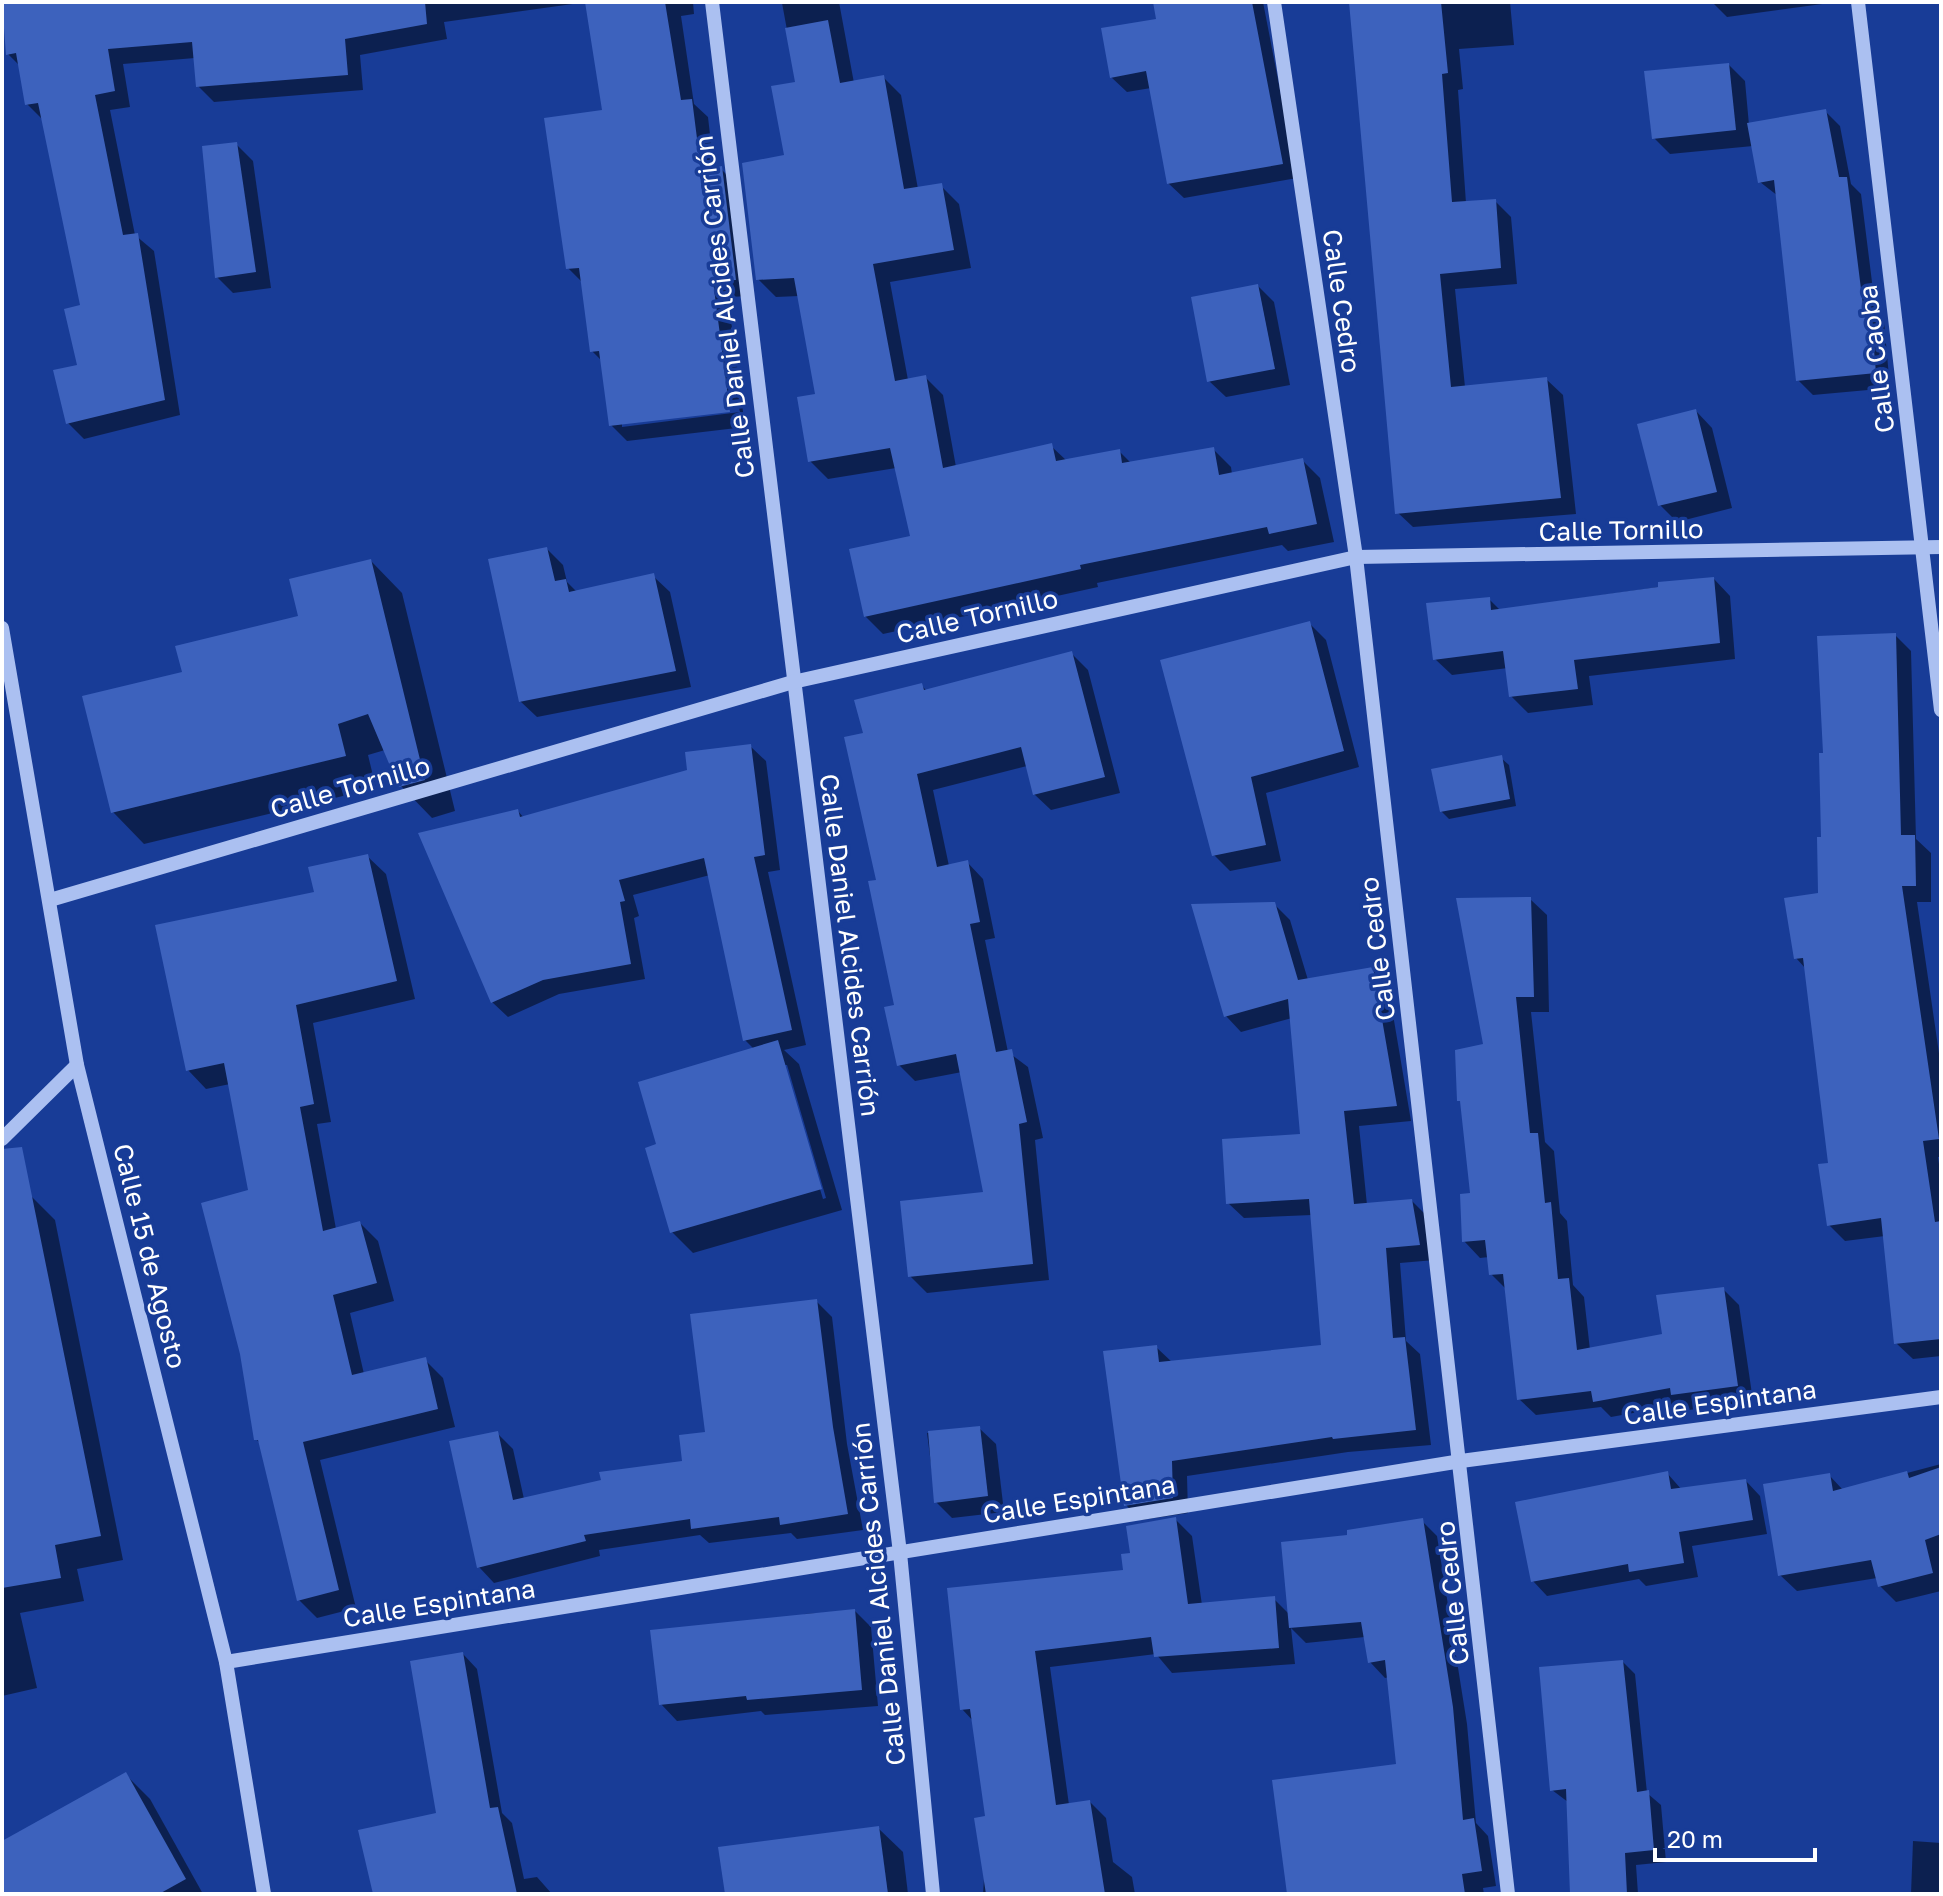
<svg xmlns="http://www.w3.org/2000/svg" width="1943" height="1896" viewBox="0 0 1943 1896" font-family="'Golos Text',sans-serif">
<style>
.shadow{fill:#0007;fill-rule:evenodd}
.building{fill:#3d62bd}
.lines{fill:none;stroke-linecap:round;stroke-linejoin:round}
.minor{stroke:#abc0f1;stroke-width:14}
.labels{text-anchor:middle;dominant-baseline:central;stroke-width:7;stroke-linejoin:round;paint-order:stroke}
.street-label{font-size:26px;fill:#fff;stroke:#183c97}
</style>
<rect width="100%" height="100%" fill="#183c97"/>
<g class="shadow">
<path d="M2 2H693L694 14 681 16 694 104 708 117 714 170 721 169 737 185 751 296 728 297 745 427 627 441 611 425 603 362 592 351 583 283 568 268 604 112 587 2 444 22 447 39 360 55 363 90 214 102 198 86 195 58 123 64 130 107 110 110 135 235 154 251 180 415 84 439 68 423 79 366 82 307 44 121 27 104 20 66 8 54ZM739 408 740 412 622 427V422Z"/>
<path d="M771 2H839L854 83 883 77 901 95 918 189 941 186 959 204 971 268 890 282 908 380 925 377 943 395 956 467 1051 446 1067 461 1119 451 1131 463 1213 449 1231 467 1232 474 1302 460 1320 478 1334 542 1288 551 1282 545 1097 583 1098 587 883 634 865 616 912 537 896 468 828 479 810 461 817 396 799 296 776 297 758 279 786 157 797 84 782 3Z"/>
<path d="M1155 2H1263L1297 178 1184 198 1168 183 1151 88 1127 92 1111 77 1158 20Z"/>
<path d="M1350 2H1510L1514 45 1459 49 1463 89 1458 90 1466 203 1495 201 1511 217 1517 284 1455 289 1465 387 1546 379 1563 395 1576 514 1413 527 1396 511Z"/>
<path d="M1712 2H1837L1727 17Z"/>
<path d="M1729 65 1745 81 1749 125 1825 111 1840 126 1851 184 1861 194 1876 314 1884 321 1890 388 1813 395 1798 380 1778 196 1760 182 1753 146 1670 154 1654 138Z"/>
<path d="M236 144 253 161 271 288 233 293 217 277Z"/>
<path d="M1258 286 1274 302 1290 385 1226 397 1209 381Z"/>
<path d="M1696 411 1712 428 1732 508 1677 522 1660 505Z"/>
<path d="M547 549 563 565 567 582 577 592 653 576 670 592 691 687 537 717 520 701Z"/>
<path d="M371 561 402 593 455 811 432 818 401 786 385 750 368 755 376 788 144 844 113 812 301 618Z"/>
<path d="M1714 579 1730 596 1735 659 1589 676 1593 705 1528 713 1511 696 1508 668 1452 675 1435 659 1489 599 1500 610Z"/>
<path d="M1309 623 1326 640 1359 767 1266 793 1281 861 1230 871 1214 855Z"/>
<path d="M1895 635 1911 651 1916 839 1931 853V902H1917L1941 1067V1157H1938L1941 1178V1356L1913 1359 1896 1343 1885 1236 1845 1241 1829 1225 1830 1165 1806 969 1796 958 1820 895 1825 754Z"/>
<path d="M1071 653 1088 670 1120 793 1051 810 1034 794 1027 766 933 790 949 866 967 862 983 879 995 938 985 940 1008 1052 1028 1067 1043 1138 1035 1140 1049 1280 927 1293 910 1276 986 1194 962 1072 915 1081 899 1065 897 1006 878 882 865 734 921 685 927 691Z"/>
<path d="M750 746 766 761 780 870 768 872 806 1045 784 1050 799 1064 842 1210 693 1253 672 1232 754 1049 745 1040 710 875 633 895 639 916 634 918 645 979 559 994 508 1017 492 1002 518 811 524 818 689 771ZM783 1065H787L826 1198 823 1199Z"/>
<path d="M1501 758 1509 765 1516 806 1449 819 1441 811Z"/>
<path d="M367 856 386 874 415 999 313 1023 331 1122 317 1124 336 1229 360 1223 378 1241 394 1301 350 1313 364 1374 425 1360 443 1378 455 1427 320 1460 356 1608 317 1618 299 1600 261 1444 256 1439 250 1192 230 1084 206 1089 188 1070 316 893Z"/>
<path d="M1530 899 1547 915 1549 1012H1531L1545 1142 1554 1151 1560 1213 1567 1221 1573 1285 1584 1297 1590 1350 1664 1336 1723 1289 1739 1305 1753 1401 1689 1410 1683 1404 1611 1417 1601 1407 1536 1415 1519 1399 1507 1290 1491 1274 1489 1257 1480 1258 1464 1241 1472 1195 1463 1104 1459 1100 1485 1045Z"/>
<path d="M1274 904 1290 920 1308 980 1372 969 1388 985 1411 1121 1359 1126 1367 1205 1412 1201 1427 1216 1435 1260 1400 1263 1406 1341 1420 1354 1431 1445 1348 1452 1187 1476 1188 1513 1141 1520 1126 1505 1156 1347 1173 1363 1323 1347 1312 1215 1244 1218 1228 1203 1302 1136 1292 1018 1241 1032 1226 1016Z"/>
<path d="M32 1197 55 1220 123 1560 77 1569 84 1601 20 1613 37 1688 2 1696V1232Z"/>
<path d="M816 1301 832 1317 847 1444 863 1530 797 1539 791 1533 709 1543 700 1535 599 1550 600 1556 494 1583 479 1567 497 1433 513 1449 524 1499 685 1463Z"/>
<path d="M979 1428 996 1444 1004 1512 952 1518 936 1502 927 1433Z"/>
<path d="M1941 1464V1591L1896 1602 1880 1586 1877 1578 1797 1591 1780 1575 1829 1475 1843 1490Z"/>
<path d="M1667 1473 1682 1490 1746 1481 1760 1496 1767 1534 1692 1546 1698 1577 1646 1586 1639 1579 1547 1596 1533 1581Z"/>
<path d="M1176 1520 1192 1536 1202 1605 1274 1599 1290 1615 1350 1537 1422 1521 1437 1536 1467 1724 1476 1823 1488 1836 1496 1886 1483 1888 1484 1894H1358L1398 1766 1389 1677 1385 1678 1370 1662 1365 1637 1306 1643 1291 1628 1295 1664 1172 1673 1156 1654 1050 1667 1069 1805 1090 1802 1106 1818 1113 1862 1132 1877 1135 1894H983L988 1818 974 1722 962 1709 1126 1572 1132 1554Z"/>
<path d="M855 1611 871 1627 878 1706 765 1715 761 1711 677 1721 661 1704 805 1614Z"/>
<path d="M463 1654 477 1669 502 1813 512 1823 524 1879 537 1877 552 1894H375L438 1815Z"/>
<path d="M1623 1662 1635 1674 1647 1793 1661 1805 1666 1862 1636 1865 1638 1894H1572L1568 1802 1552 1790Z"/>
<path d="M126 1775 150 1799 203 1894H2V1843Z"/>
<path d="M878 1828 903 1852 908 1894H727Z"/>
<path d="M1913 1841 1941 1843V1894H1911Z"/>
</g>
<g class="building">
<path d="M2 2H425L427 24 345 39 348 75 196 87 192 42 108 49 115 91 95 95 123 235 138 233 165 400 66 424 53 370 77 365 64 309 80 305 38 103 25 105 16 53 6 55Z"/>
<path d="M585 2H665L681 100 692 99 701 170 722 166 736 280 713 281 730 412 609 426 599 351 590 352 579 268 566 269 544 118 602 110Z"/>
<path d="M1153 2H1252L1283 164 1167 184 1146 71 1110 78 1101 28 1156 19Z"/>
<path d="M1349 2H1441L1448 73 1442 74 1452 202 1496 199 1501 268 1440 274 1451 387 1547 377 1561 498 1395 514Z"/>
<path d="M828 20 840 83 884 75 904 189 942 183 954 250 873 264 895 381 926 375 943 468 1052 443 1056 461 1120 449 1122 463 1214 447 1219 475 1303 458 1317 524 1269 534 1267 527 1080 565 1081 569 864 617 849 549 910 536 890 448 808 462 797 397 815 394 794 278 756 280 742 163 784 155 771 86 795 82 785 28Z"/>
<path d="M1729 63 1736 130 1652 139 1644 71Z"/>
<path d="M1826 109 1839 177H1847L1863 305 1870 304 1876 373 1796 381 1774 180 1758 183 1747 123Z"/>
<path d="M237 142 256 272 215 278 202 146Z"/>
<path d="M1258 284 1275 369 1207 382 1191 297Z"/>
<path d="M1696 409 1717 492 1658 506 1637 424Z"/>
<path d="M547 547 555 581 566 579 569 592 654 573 676 671 519 702 488 559Z"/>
<path d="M371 559 425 780 399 787 368 714 338 724 346 756 111 813 82 696 182 672 175 646 298 616 289 579Z"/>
<path d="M1714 577 1720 643 1574 660 1578 689 1509 697 1503 651 1433 660 1426 603 1490 597 1491 610 1658 587V582Z"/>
<path d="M1310 621 1344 751 1251 777 1266 845 1212 856 1160 660Z"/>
<path d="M1896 633 1901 835H1915L1916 886H1902L1939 1139 1923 1141 1935 1222 1941 1221V1339L1894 1344 1881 1218 1827 1226 1818 1164 1828 1163 1803 958 1794 959 1784 898 1818 893 1817 837H1821L1819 753H1823L1817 636Z"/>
<path d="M1072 651 1105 777 1033 795 1021 747 917 774 937 867 968 860 980 922 970 924 996 1052 1012 1049 1027 1122 1019 1124 1033 1264 908 1277 900 1201 983 1192 956 1054 897 1066 884 1007 894 1005 868 881 876 880 844 737 863 733 854 700 922 683 924 690Z"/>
<path d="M751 744 765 855 754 857 792 1030 743 1041 704 858 619 880 625 901 620 902 631 964 543 980 491 1003 418 833 518 809 520 817 687 770 685 752Z"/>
<path d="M1502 755 1510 799 1440 812 1431 769Z"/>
<path d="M368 854 397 981 296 1005 314 1104 300 1107 323 1231 360 1221 377 1283 333 1295 352 1375 426 1357 438 1409 303 1442 339 1590 297 1601 258 1440H254L240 1354 201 1203 248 1190 224 1063 186 1071 155 925 314 892 308 867Z"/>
<path d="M1531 897 1534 997H1516L1530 1133H1538L1545 1203 1551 1202 1558 1279 1569 1278 1577 1350 1662 1334 1656 1295 1724 1287 1738 1386 1671 1395 1670 1388 1593 1402 1591 1391 1517 1400 1503 1274 1489 1275 1485 1240 1462 1242 1460 1194 1470 1193 1460 1101H1457L1455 1050 1483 1044 1456 898Z"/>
<path d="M1275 902 1298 980 1373 967 1397 1106 1344 1111 1354 1204 1412 1199 1420 1245 1386 1248 1393 1338 1405 1337 1416 1430 1333 1439 1332 1437 1172 1461 1173 1498 1124 1506 1103 1351 1157 1345 1159 1362 1321 1345 1309 1199 1226 1204 1222 1139 1300 1134 1288 999 1224 1017 1191 904Z"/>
<path d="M778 1040 822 1189 670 1233 645 1148 656 1144 638 1082Z"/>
<path d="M22 1147 101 1536 55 1545 61 1578 2 1588V1149Z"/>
<path d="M817 1299 833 1427 848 1514 780 1525 779 1517 691 1529 690 1519 584 1535 586 1541 477 1568 449 1441 498 1431 513 1500 601 1480 599 1472 682 1461 679 1435 705 1432 690 1314Z"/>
<path d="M980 1426 988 1496 934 1503 928 1431Z"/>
<path d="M1941 1467V1534L1925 1540 1933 1573 1878 1587 1871 1560 1778 1576 1763 1484 1830 1473 1833 1491 1907 1471 1909 1478Z"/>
<path d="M1668 1471 1671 1489 1746 1479 1753 1520 1679 1532 1684 1563 1629 1572 1628 1564 1531 1582 1515 1502Z"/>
<path d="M1176 1517 1188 1604 1275 1596 1279 1648 1154 1657 1151 1637 1035 1651 1056 1805 1090 1800 1105 1894H986L974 1818 985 1816 970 1709 960 1710 947 1588 1123 1570 1121 1554 1130 1553 1126 1526Z"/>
<path d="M1423 1518 1453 1707 1463 1820 1474 1818 1482 1871 1462 1874 1465 1894H1287L1272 1780 1396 1764 1385 1660 1368 1663 1361 1622 1289 1628 1281 1542 1347 1535V1530Z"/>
<path d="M855 1609 862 1690 747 1700 746 1696 659 1705 650 1630Z"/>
<path d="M463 1652 490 1808 498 1807 517 1894H373L358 1830 436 1813 410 1661Z"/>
<path d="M1623 1660 1637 1792 1649 1790 1654 1850 1625 1853 1627 1894H1570L1566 1789 1550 1791 1539 1667Z"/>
<path d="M126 1772 186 1879 159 1894H2V1841Z"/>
<path d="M879 1826 888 1894H725L718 1847Z"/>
</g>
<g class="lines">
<g class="minor">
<path d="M712 2 900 1553 933 1894"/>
<path d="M1274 2 1356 557 1508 1894"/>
<path d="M1858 2 1941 710"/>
<path d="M2 628 77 1065 226 1662 264 1894"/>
<path d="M50 900 793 682 1356 557 1941 547"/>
<path d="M2 1139 77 1065"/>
<path d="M226 1662 1461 1461 1941 1397"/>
</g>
</g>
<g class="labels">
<g class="street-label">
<text transform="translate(1342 301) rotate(82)">Calle Cedro</text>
<text transform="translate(724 307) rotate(-97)">Calle Daniel Alcides Carrión</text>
<text transform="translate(1876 359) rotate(-97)">Calle Caoba</text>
<text transform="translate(1621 530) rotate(-1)">Calle Tornillo</text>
<text transform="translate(977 616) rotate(-13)">Calle Tornillo</text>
<text transform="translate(350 787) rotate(-16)">Calle Tornillo</text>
<text transform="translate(850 945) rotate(83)">Calle Daniel Alcides Carrión</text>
<text transform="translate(1377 949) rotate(-97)">Calle Cedro</text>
<text transform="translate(150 1256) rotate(76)">Calle 15 de Agosto</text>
<text transform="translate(1720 1402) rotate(-8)">Calle Espintana</text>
<text transform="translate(1079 1499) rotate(-9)">Calle Espintana</text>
<text transform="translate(1452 1593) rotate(-96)">Calle Cedro</text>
<text transform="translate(878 1594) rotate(-96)">Calle Daniel Alcides Carrión</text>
<text transform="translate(439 1603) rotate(-9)">Calle Espintana</text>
</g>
</g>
<rect width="1943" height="1896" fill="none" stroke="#ffffff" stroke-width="8"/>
<path d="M1655 1848v12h160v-12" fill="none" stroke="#ffffff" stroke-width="4"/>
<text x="1667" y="1848" font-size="24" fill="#ffffff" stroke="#183c97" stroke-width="6" paint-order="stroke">20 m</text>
</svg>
